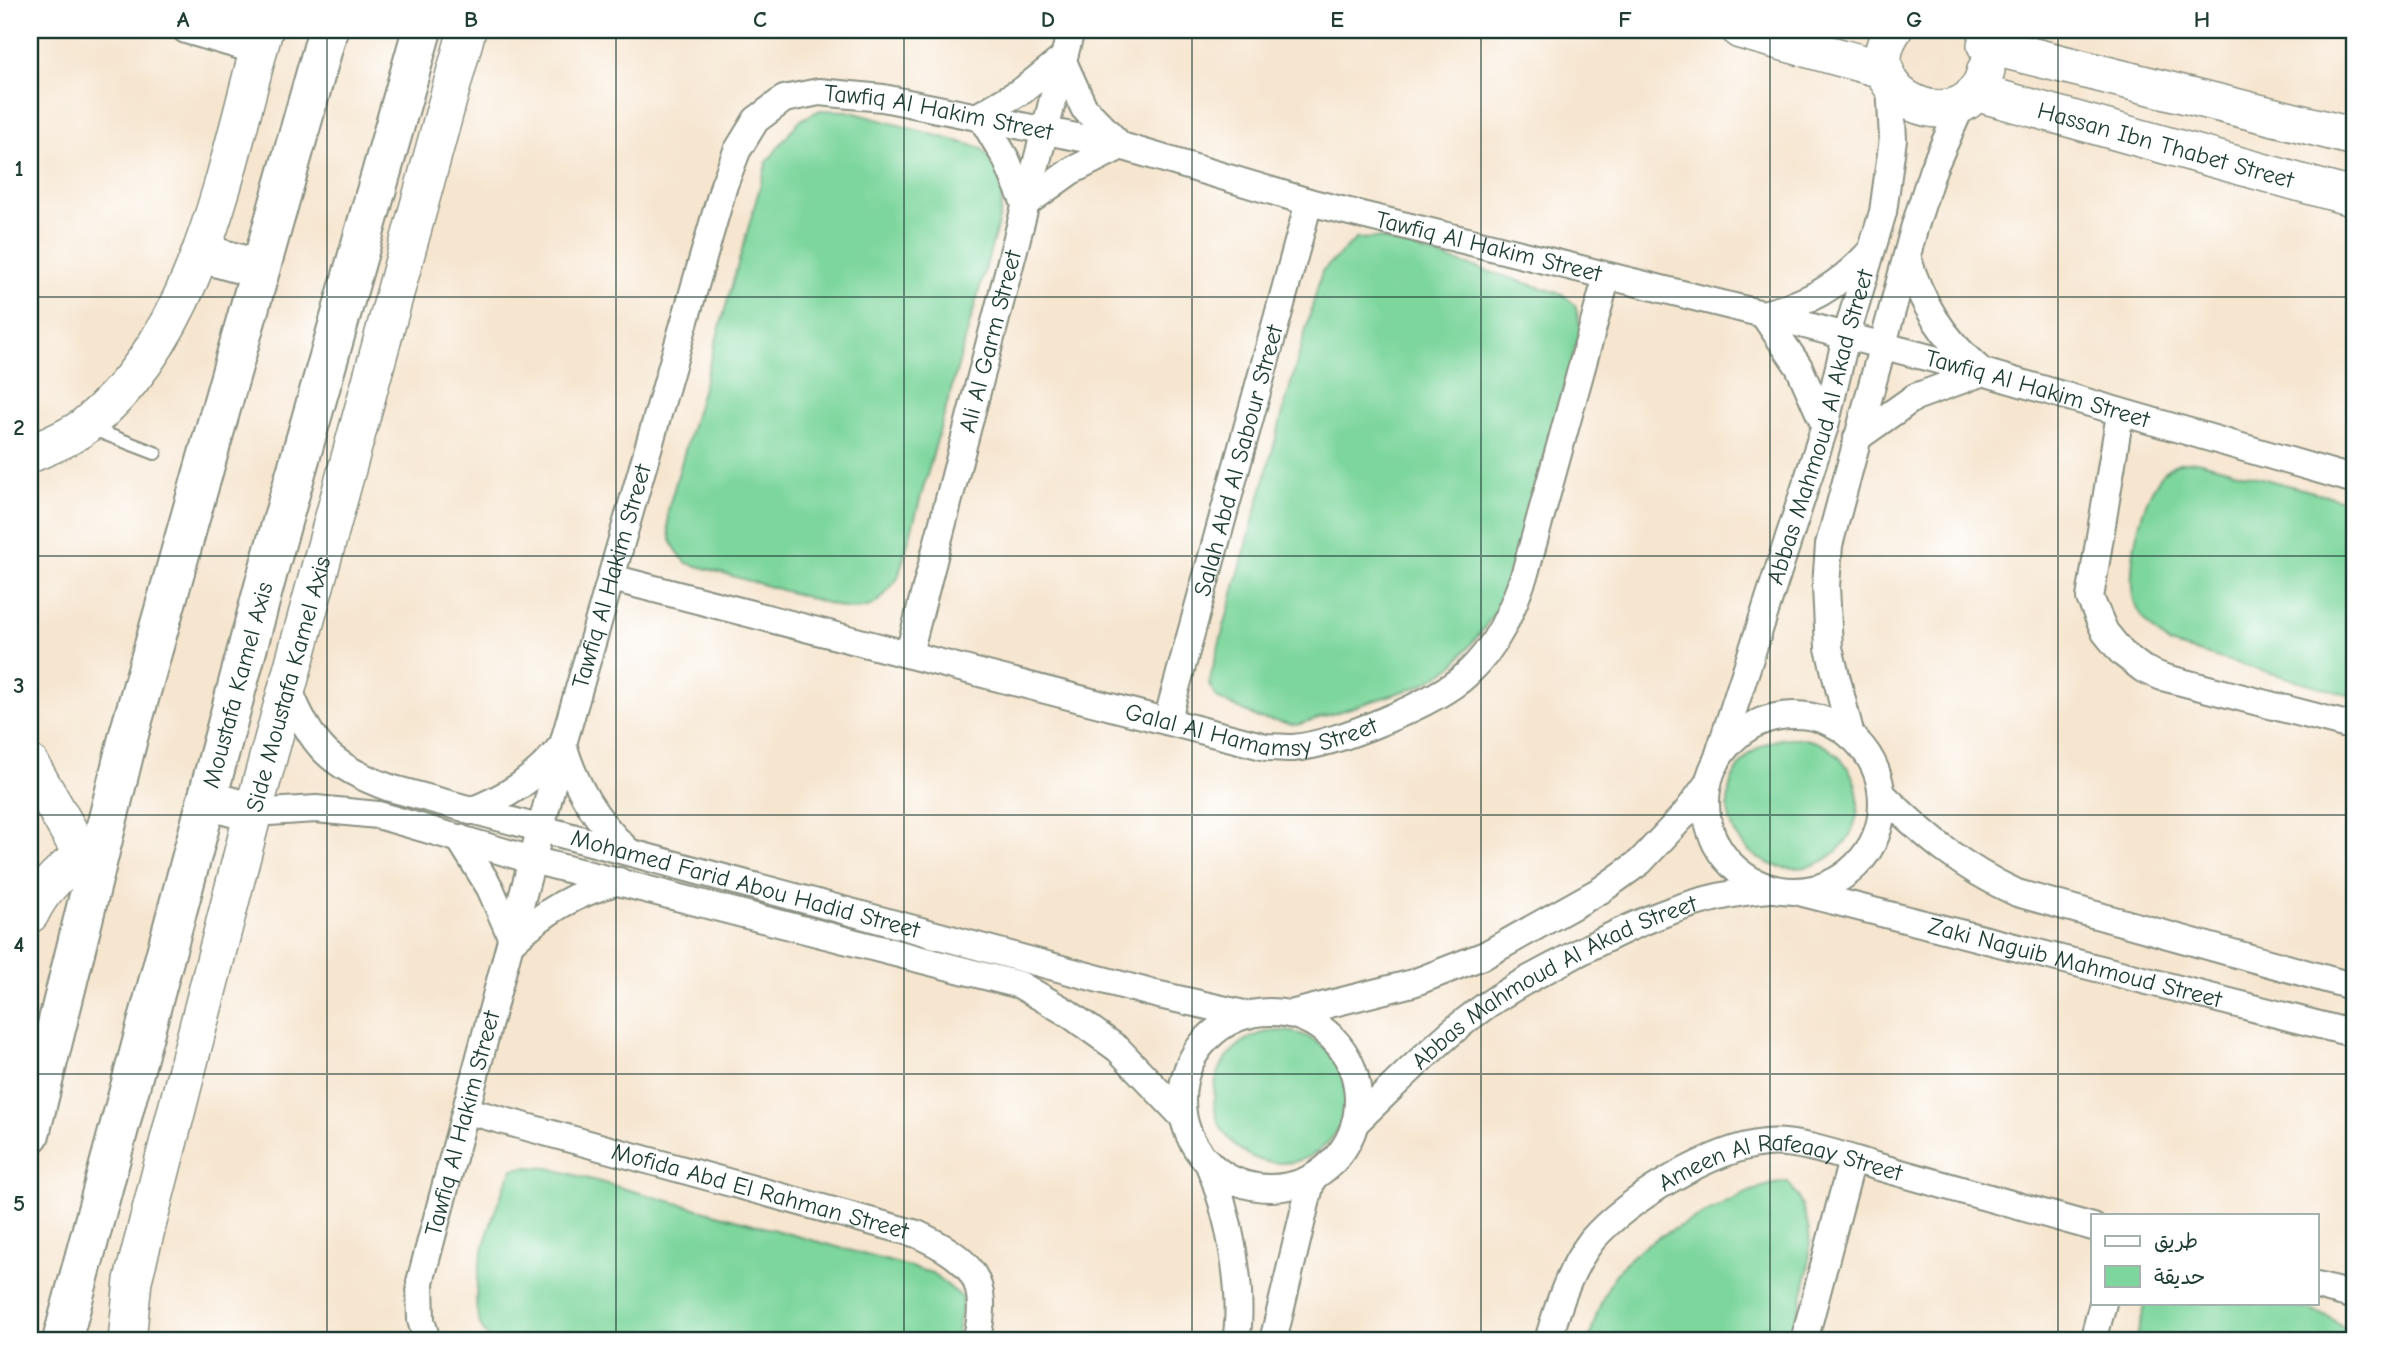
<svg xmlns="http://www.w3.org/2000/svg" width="2385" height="1371" viewBox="0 0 2385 1371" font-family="'Comic Neue','Playpen Sans Arabic',sans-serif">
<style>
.green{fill:#7dd69c;stroke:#4e8a68;stroke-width:2}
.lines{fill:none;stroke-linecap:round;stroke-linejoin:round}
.lane-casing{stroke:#8a9182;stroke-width:16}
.street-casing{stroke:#8a9182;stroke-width:30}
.secondary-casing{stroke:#8a9182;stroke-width:40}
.primary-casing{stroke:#8a9182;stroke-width:42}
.lane{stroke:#fff;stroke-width:12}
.street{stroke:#fff;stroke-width:26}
.secondary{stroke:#fff;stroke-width:37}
.primary{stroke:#fff;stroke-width:38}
.grid{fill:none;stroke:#1f3d34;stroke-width:2;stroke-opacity:0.55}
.labels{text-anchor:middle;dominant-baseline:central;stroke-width:5;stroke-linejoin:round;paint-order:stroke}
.street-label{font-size:24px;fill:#1f3d34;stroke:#fff}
.neatline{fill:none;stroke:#1f3d34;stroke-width:2.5}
.grid-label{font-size:23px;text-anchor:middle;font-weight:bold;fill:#1f3d34}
</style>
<rect width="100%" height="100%" fill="#fff"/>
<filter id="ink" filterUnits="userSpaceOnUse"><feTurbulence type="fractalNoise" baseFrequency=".0143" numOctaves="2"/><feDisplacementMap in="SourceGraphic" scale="14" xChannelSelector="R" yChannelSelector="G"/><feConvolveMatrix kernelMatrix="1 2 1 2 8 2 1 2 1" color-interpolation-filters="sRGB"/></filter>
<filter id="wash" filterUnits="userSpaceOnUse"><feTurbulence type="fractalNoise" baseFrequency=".00686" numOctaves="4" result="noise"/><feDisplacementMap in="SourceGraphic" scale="28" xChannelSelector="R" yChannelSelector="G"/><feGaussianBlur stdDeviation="1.57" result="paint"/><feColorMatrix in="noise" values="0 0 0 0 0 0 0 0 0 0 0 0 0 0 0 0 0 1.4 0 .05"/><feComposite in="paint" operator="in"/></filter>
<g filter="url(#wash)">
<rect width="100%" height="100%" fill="#f6e5cf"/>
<g class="green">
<path d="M820 110 848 111 981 148C1003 170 1005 190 999 220L898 578C880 601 874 612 844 608L687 563C670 546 667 534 668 510L767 162 799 121Z"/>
<path d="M1380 238 1562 294 1575 305 1581 328 1503 600 1482 631 1452 667 1420 686 1297 725 1258 718 1217 698 1209 684 1214 663 1322 271 1356 239Z"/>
<path d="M2197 461 2355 503V697L2170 644C2155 632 2142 622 2135 604 2124 573 2142 477 2176 464 2182 462 2191 462 2197 461Z"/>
<circle cx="1793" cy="803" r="65"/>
<circle cx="1280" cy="1097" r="66"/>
<path d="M526 1167 549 1168 932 1273 963 1298 956 1341H493C453 1314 495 1204 513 1169Z"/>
<path d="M1788 1182C1827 1234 1805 1285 1790 1341H1589C1611 1255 1636 1248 1712 1210 1736 1198 1760 1184 1788 1182Z"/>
<path d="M2146 1303C2189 1303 2337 1289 2351 1341H2135Z"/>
</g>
</g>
<g filter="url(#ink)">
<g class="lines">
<g class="lane-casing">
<path id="lane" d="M90 428 155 453"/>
</g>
<g class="street-casing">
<g id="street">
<path d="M186 30 258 51"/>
<path d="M1062 59 1084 108 1121 146 1071 171 1025 204 1006 159 980 115 1023 90Z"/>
<path d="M1907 256C1921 303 1942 337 1979 369"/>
<path d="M2120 414 2090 598 2105 632 2122 653 2143 669 2162 677 2355 727"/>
<path d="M1825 426 1799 367 1763 314C1806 304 1838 287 1868 254"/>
<path d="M1857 438 1915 397 1981 373"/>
<path id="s1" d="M612 578 1266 747C1275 747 1284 748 1293 748 1334 745 1436 703 1466 675 1497 647 1512 611 1525 573L1607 276"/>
<path id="s2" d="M909 653 1071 30"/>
<path id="s3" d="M288 687C310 745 331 767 390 788L1155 994 1248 1015"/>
<circle cx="1794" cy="803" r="88"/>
<path id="s4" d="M1167 721 1309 202"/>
<path d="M1851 736 1829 648 1826 586 1829 545 1914 229 1933 169 1963 102"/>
<path d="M563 745C576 787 594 818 626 849"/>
<path id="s5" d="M1716 763 1825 426 1846 337 1883 212 1893 139 1890 84"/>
<path d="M1882 794C1926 837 1961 867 2017 893L2355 987"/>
<path d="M470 811C507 797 535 779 560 748"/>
<path d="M253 813 316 809 378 815 532 860 1020 985 1068 1013 1118 1049 1183 1117"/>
<path d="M459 838 490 888 513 941C545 911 576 893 619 881"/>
<path id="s6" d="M1795 891 2355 1034"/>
<circle cx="1270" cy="1100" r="88"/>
<path d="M1290 1014 1413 983 1485 955 1601 890 1640 862 1686 813 1708 783"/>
<path id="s7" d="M468 1111 917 1234C970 1259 992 1279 976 1341"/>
<path id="s8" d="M1355 1123C1391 1089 1425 1053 1464 1022 1495 997 1528 979 1563 961 1629 925 1696 894 1772 889"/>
<path d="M1208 1162C1228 1210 1245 1289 1236 1341"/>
<path d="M2317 1286 2355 1296"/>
<path id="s9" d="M427 1341 421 1320 420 1282 563 744 724 185 737 151 756 120 784 99 819 92 883 98 1121 146 1309 202 1763 314 1983 372 2355 480"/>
<path d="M1273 1341 1312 1178"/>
<path id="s10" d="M1548 1341C1558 1306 1569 1270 1592 1240 1626 1200 1713 1148 1765 1143 1798 1139 1847 1158 1879 1167 1950 1187 2021 1207 2093 1227"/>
<path d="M1804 1341 1852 1160"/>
<path d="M2093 1341 2103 1303"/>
</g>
</g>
<g class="secondary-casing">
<g id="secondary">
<path d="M1740 30 1885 70"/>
<path d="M1893 30C1848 97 1968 147 1986 70"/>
<path d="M1986 45 2355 137"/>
<path id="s11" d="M1975 92 2355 198"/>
<path d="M30 454C48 446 70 438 86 425 201 332 226 165 264 30"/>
<path d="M30 764 93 873"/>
<path d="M30 914C45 881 74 862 101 840"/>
<path id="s12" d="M127 1341 133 1280 253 813 467 30"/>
</g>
</g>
<g class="primary-casing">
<g id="primary">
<path d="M201 253 258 269"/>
<path d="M208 800 253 813"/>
<path d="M30 1134 129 734 328 30"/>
<path id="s13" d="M62 1341 270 564 422 30"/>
</g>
</g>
<use href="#lane" class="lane"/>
<use href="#street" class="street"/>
<use href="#secondary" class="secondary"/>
<use href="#primary" class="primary"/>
</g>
</g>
<path class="grid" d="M327 30V1341M616 30V1341M904 30V1341M1192 30V1341M1481 30V1341M1770 30V1341M2058 30V1341M30 297H2355M30 556H2355M30 815H2355M30 1074H2355"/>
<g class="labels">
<g class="street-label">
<text stroke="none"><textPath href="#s9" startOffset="1463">Tawfiq Al Hakim Street</textPath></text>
<text stroke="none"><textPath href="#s11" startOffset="198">Hassan Ibn Thabet Street</textPath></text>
<text stroke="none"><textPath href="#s9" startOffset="2030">Tawfiq Al Hakim Street</textPath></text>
<text stroke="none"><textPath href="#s2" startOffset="322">Ali Al Garm Street</textPath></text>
<text stroke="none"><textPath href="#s9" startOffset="2597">Tawfiq Al Hakim Street</textPath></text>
<text stroke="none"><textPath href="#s5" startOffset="352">Abbas Mahmoud Al Akad Street</textPath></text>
<text stroke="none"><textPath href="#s4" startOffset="270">Salah Abd Al Sabour Street</textPath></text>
<text stroke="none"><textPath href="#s9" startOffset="791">Tawfiq Al Hakim Street</textPath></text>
<text stroke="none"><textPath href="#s13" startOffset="679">Moustafa Kamel Axis</textPath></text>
<text stroke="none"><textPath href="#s12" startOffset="677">Side Moustafa Kamel Axis</textPath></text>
<text stroke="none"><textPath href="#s1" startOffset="660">Galal Al Hamamsy Street</textPath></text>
<text stroke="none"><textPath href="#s3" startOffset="518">Mohamed Farid Abou Hadid Street</textPath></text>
<text stroke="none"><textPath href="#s6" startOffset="289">Zaki Naguib Mahmoud Street</textPath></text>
<text stroke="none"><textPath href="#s8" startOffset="247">Abbas Mahmoud Al Akad Street</textPath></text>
<text stroke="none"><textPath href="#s9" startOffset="224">Tawfiq Al Hakim Street</textPath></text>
<text stroke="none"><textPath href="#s10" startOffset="326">Ameen Al Rafeaay Street</textPath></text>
<text stroke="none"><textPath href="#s7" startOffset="303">Mofida Abd El Rahman Street</textPath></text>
</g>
</g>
<rect width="2385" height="1371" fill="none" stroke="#fff" stroke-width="77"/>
<rect x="2091" y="1214" width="228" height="91" fill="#ffffff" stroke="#a5b1ae" stroke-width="2"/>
<rect x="2105" y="1236" width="35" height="10" fill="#ffffff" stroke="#a5b1ae" stroke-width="2"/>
<text x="2154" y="1248" font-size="21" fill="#1f3d34">طريق</text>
<rect x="2105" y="1266" width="35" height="21" fill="#7dd69c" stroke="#a5b1ae" stroke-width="2"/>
<text x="2154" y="1284" font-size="21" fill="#1f3d34">حديقة</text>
<rect x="38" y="38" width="2308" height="1294" class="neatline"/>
<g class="grid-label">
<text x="183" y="27">A</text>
<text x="471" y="27">B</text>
<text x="760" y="27">C</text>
<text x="1048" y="27">D</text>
<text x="1337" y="27">E</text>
<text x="1625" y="27">F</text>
<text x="1914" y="27">G</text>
<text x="2202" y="27">H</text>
<text x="19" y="176">1</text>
<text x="19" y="435">2</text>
<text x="19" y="693">3</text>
<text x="19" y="952">4</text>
<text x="19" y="1211">5</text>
</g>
</svg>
